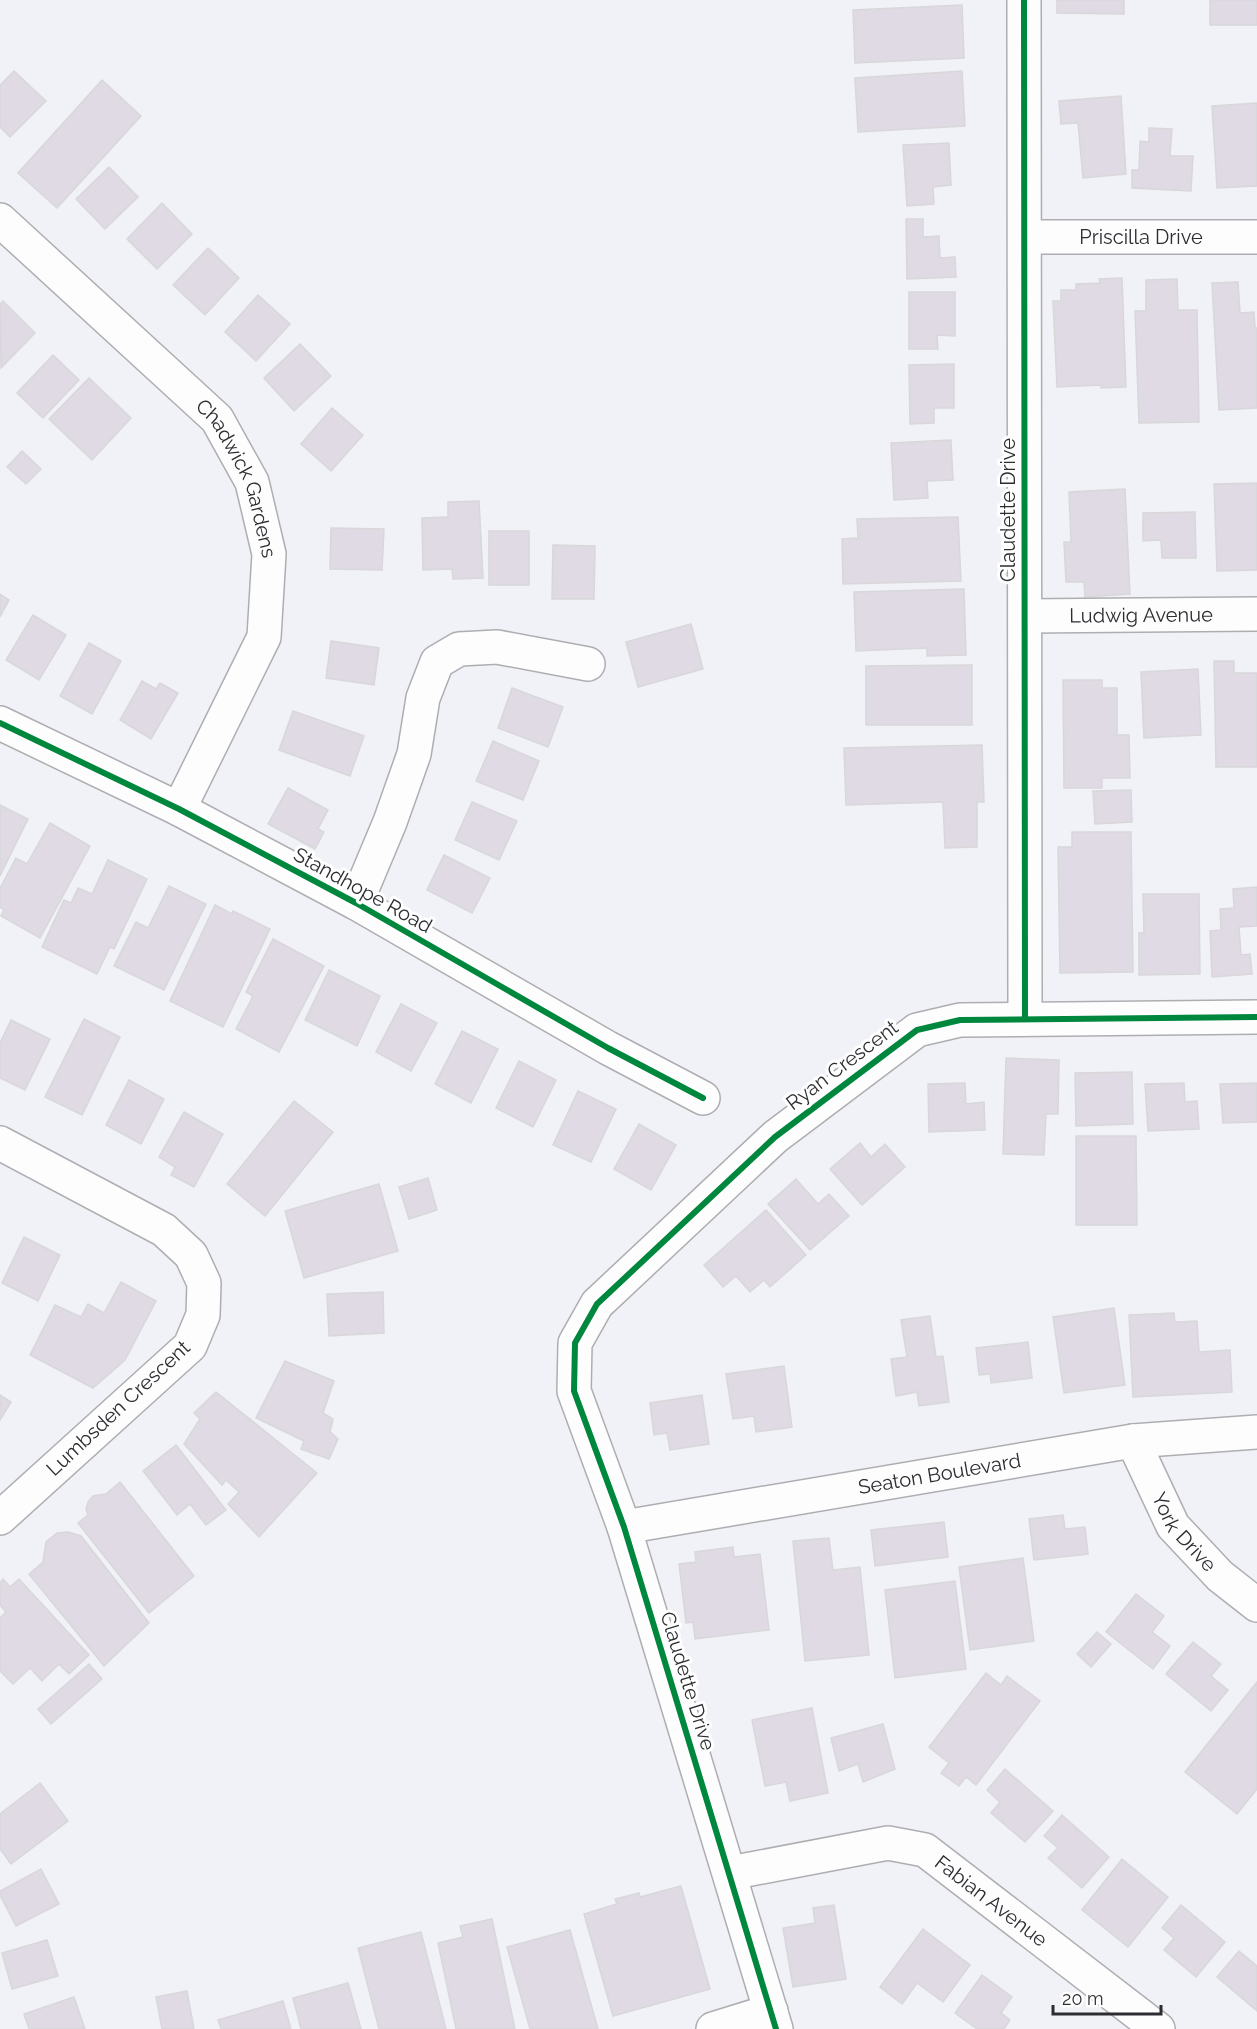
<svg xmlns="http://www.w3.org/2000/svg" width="1257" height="2029" viewBox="0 0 1257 2029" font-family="Raleway,sans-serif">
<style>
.building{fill:#dfdae3;stroke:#d8d7da;stroke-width:1.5}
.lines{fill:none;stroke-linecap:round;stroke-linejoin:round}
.minor-casing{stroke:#aeaeb2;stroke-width:36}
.minor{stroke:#fdfdfe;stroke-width:33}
.cycleway-casing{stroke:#fefefe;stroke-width:10}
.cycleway{stroke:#00873e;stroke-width:6}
.labels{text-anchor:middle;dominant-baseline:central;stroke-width:6;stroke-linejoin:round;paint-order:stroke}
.street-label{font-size:20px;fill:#2c2d31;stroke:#fefefe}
</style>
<rect width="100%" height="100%" fill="#f1f2f7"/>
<g class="building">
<path d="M1057 0H1124V14L1057 13Z"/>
<rect x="1210" y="0" width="47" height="25"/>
<path d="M962 5 964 58 855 63 853 10Z"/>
<path d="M14 71 46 101 10 137 0 127V85Z"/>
<path d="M962 71 965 126 858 132 855 78Z"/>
<path d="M102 80 141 116 57 208 18 173Z"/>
<path d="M1121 96 1126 174 1083 178 1078 123 1061 124 1059 101Z"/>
<path d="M1257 103V186L1217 188 1212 106Z"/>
<path d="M1149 128 1172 129 1170 156H1193L1191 191 1132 188V170H1139L1140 141 1149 142Z"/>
<path d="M949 143 951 185 933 187 934 204 907 206 903 145Z"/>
<path d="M109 167 138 197 105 229 76 199Z"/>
<path d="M162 203 192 234 157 269 127 239Z"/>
<path d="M906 219H923V237L939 236 940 258 955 257 956 277 907 279Z"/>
<path d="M208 248 239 278 205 315 173 285Z"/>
<path d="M1122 278 1126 387 1101 388V385L1057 387 1053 301H1061V290H1076V284L1100 283 1099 279Z"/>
<path d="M1177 279 1178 310H1197L1199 422 1139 423 1135 311H1146V280Z"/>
<path d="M1238 282 1240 313 1254 312 1255 328H1257V408L1219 410 1212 283Z"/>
<path d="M909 292H955V336L937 335 938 349H909Z"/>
<path d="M258 295 290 324 256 361 225 332Z"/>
<path d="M3 301 35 333 1 368 0 304Z"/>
<path d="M300 344 331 376 294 411 264 378Z"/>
<path d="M53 355 79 380 43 418 17 393Z"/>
<path d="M954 364V408H934V423L910 424 909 365Z"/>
<path d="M89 378 131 418 92 460 49 419Z"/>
<path d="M332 408 363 435 331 471 301 444Z"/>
<path d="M951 440 953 480 927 481 928 498 894 500 891 443Z"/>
<path d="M22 451 41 469 26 484 7 467Z"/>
<path d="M1257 483V570L1217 571 1214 484Z"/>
<path d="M1125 489 1130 594 1085 597 1084 582H1066L1064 542H1071L1069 492Z"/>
<path d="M479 501 483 578 453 579 452 569 423 570 422 518 448 517V502Z"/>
<path d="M1195 512 1196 558H1162L1161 540 1143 541V513Z"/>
<path d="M958 517 961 581 843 584 842 539 858 538 857 519Z"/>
<path d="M331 528 384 529 382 570 330 569Z"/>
<rect x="489" y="531" width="40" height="54"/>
<path d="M553 545 595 546 594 599H552Z"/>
<path d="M964 589 966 655 927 656V648L856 651 854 592Z"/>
<path d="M0 594 9 600 0 617Z"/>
<path d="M33 615 66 635 39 680 6 660Z"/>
<path d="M691 624 703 669 638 687 626 642Z"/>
<path d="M331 641 379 648 374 685 326 678Z"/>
<path d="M89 643 121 661 92 714 60 696Z"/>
<path d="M1214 661H1234V673H1257V767H1216Z"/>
<path d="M972 665V725H866V666Z"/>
<path d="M1198 669 1201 735 1144 738 1141 672Z"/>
<path d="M1063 680H1102V688H1117V735H1129L1130 778H1102V788H1064Z"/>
<path d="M142 681 156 689 160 683 178 693 151 739 120 720Z"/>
<path d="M512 688 563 707 548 747 498 728Z"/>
<path d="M293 711 364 736 350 776 279 750Z"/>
<path d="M493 741 539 761 523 800 476 781Z"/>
<path d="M982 745 984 802H977V847L945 848 943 802 846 805 844 748Z"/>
<path d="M288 788 328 810 318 829 324 832 315 849 268 824Z"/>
<path d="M1131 790 1132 822 1095 824 1093 791Z"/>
<path d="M472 802 517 821 499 860 455 840Z"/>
<path d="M0 805 28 819 0 876Z"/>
<path d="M50 823 90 846 40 938 1 916 4 910 0 907V888L16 858 27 864Z"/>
<path d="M1072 832H1131L1133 972 1060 973 1058 847H1072Z"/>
<path d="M444 855 490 878 472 913 427 890Z"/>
<path d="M108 860 147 879 114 949 110 947 97 974 42 947 64 900 71 903 78 888 92 894Z"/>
<path d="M169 886 206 904 164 990 114 966 136 922 148 928Z"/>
<path d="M1257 887V926L1239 927 1241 955 1250 954 1252 974 1212 977 1210 931 1221 930 1220 909 1234 908 1233 889Z"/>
<path d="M1143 894H1199L1200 974 1139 975V933H1144Z"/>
<path d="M215 905 232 914 233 911 270 929 223 1027 170 1001Z"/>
<path d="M273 939 324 966 279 1052 236 1029 253 996 246 992Z"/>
<path d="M329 970 380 996 357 1046 305 1020Z"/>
<path d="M401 1004 437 1023 411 1071 376 1052Z"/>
<path d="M84 1019 120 1037 82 1115 45 1097Z"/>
<path d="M11 1020 50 1039 25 1090 0 1078V1043Z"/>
<path d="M462 1031 498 1049 471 1103 435 1084Z"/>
<path d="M1006 1058 1059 1060 1058 1114H1046L1044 1155 1003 1154Z"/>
<path d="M519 1061 556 1080 533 1127 496 1108Z"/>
<path d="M1132 1072 1133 1124 1076 1126 1075 1073Z"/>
<path d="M129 1080 164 1099 141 1144 106 1125Z"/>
<path d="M965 1083 966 1104 984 1102 985 1130 929 1132 928 1084Z"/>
<path d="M1184 1083 1185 1102 1197 1101 1199 1129 1148 1131 1145 1084Z"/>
<path d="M1257 1083V1122L1223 1123 1220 1084Z"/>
<path d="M578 1091 616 1109 591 1162 553 1145Z"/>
<path d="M294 1101 333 1132 265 1216 227 1184Z"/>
<path d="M184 1112 223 1134 194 1187 171 1175 175 1167 159 1157Z"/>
<path d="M639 1124 676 1145 651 1190 614 1169Z"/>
<path d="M1076 1136H1136L1137 1225H1076Z"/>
<path d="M860 1143 871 1157 885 1144 905 1167 862 1205 830 1169Z"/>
<path d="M428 1178 437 1210 409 1219 399 1187Z"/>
<path d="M796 1179 818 1204 829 1194 849 1216 810 1250 768 1204Z"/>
<path d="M379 1184 398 1251 304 1278 285 1211Z"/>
<path d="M766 1210 806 1255 770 1287 764 1280 750 1292 736 1276 723 1287 704 1265Z"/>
<path d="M24 1237 60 1255 38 1301 2 1283Z"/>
<path d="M121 1282 156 1301 125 1360 93 1388 30 1355 55 1305 81 1317 88 1304 104 1313Z"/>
<path d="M383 1292 384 1333 329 1336 327 1294Z"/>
<path d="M1114 1308 1125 1385 1064 1393 1053 1317Z"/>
<path d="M1174 1313 1175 1322 1197 1321 1199 1352 1230 1350 1232 1392 1133 1397 1129 1315Z"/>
<path d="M930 1316 936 1357 943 1356 949 1402 919 1406 917 1392 896 1396 891 1359 907 1357 901 1320Z"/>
<path d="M1028 1342 1032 1378 991 1383 990 1374 979 1375 976 1348Z"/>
<path d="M285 1361 334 1381 323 1413 333 1419 330 1432 338 1439 329 1459 301 1449 304 1441 256 1418Z"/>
<path d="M784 1366 792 1427 756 1432 754 1416 733 1419 726 1374Z"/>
<path d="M216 1392 317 1473 259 1537 228 1504 239 1492 226 1480 222 1485 184 1444 200 1419 194 1413Z"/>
<path d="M0 1395 11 1402 0 1420Z"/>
<path d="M702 1395 709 1444 670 1450 667 1433 654 1435 650 1403Z"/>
<path d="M176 1445 226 1510 206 1525 190 1504 177 1515 143 1471Z"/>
<path d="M120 1482 194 1576 149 1613 78 1523 88 1515 86 1509 88 1502 93 1496 106 1494Z"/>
<path d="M1063 1515 1065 1529 1085 1527 1088 1554 1034 1560 1029 1519Z"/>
<path d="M944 1522 948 1557 875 1566 871 1530Z"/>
<path d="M68 1532 81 1536 149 1623 104 1666 29 1574 43 1562 46 1542 57 1533Z"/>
<path d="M829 1538 833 1570 860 1567 869 1655 805 1661 793 1541Z"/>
<path d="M733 1547 734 1557 760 1554 769 1630 695 1639 693 1622 686 1623 679 1564 696 1562 695 1552Z"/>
<path d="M1023 1558 1034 1641 970 1650 959 1567Z"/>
<path d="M3 1579 10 1587 19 1579 89 1655 69 1674 59 1664 42 1681 30 1668 13 1684 0 1671V1618L6 1612 0 1605V1583Z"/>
<path d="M955 1581 966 1669 895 1678 885 1590Z"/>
<path d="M1136 1594 1164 1616 1152 1632 1170 1646 1153 1669 1106 1632Z"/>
<path d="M1097 1632 1111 1644 1091 1667 1077 1654Z"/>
<path d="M1193 1642 1221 1664 1211 1676 1228 1690 1211 1711 1166 1674Z"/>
<path d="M89 1664 102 1679 51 1724 38 1709Z"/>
<path d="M986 1673 1001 1685 1007 1676 1040 1701 976 1785 966 1777 959 1786 941 1773 949 1763 929 1747Z"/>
<path d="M1257 1682V1789L1237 1814 1185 1772Z"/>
<path d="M812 1708 828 1793 790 1801 786 1782 765 1786 752 1720Z"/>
<path d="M883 1724 895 1769 863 1782 858 1764 839 1771 831 1738Z"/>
<path d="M1005 1769 1053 1811 1025 1842 991 1813 1000 1802 987 1790Z"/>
<path d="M40 1783 68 1821 11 1864 0 1849V1814Z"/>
<path d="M1062 1815 1109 1857 1082 1888 1048 1858 1058 1848 1044 1836Z"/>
<path d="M1122 1859 1168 1897 1128 1947 1082 1910Z"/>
<path d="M41 1869 59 1904 16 1926 0 1895V1891Z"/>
<path d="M681 1886 710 1989 613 2016 584 1914 617 1904 615 1899 639 1893 640 1897Z"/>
<path d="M834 1905 846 1979 793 1987 783 1928 815 1923 813 1908Z"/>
<path d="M1181 1905 1225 1942 1196 1977 1164 1950 1174 1938 1162 1928Z"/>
<path d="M492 1919 515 2029H456L438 1943 463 1937 460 1926Z"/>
<path d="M923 1929 970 1965 943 2002 917 1983 902 2004 880 1987Z"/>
<path d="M570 1930 598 2029H530L507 1947Z"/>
<path d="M421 1932 446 2029H379L358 1948Z"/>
<path d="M47 1940 58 1976 12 1989 2 1953Z"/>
<path d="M1239 1951 1257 1966V2011L1217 1977Z"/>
<path d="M982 1975 1012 1997 1001 2013 1010 2020 1004 2029H977L955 2013Z"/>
<path d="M348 1983 361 2029H301L293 1998Z"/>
<path d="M187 1991 194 2029H162L156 1997Z"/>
<path d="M74 1997 85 2029H29L24 2014Z"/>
<path d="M283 2001 291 2029H221L218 2020Z"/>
</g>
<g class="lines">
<g class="minor-casing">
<g id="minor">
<path d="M1024 0 1025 1019"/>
<path id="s1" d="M0 220 217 419 252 482 269 554 264 637 179 809"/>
<path id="s2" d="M1025 237H1257"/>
<path id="s3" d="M1025 616 1257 614"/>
<path d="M0 723 179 809 356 903 608 1048 703 1098"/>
<path d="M356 903 390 822 414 754 423 698 437 662 459 649 497 647 588 664"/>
<path d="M0 1143 164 1230 191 1255 204 1283 203 1315 190 1346 0 1518"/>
<path id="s4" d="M1133 1441 1173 1526 1220 1576 1257 1605"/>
<path id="s5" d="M624 1527 1133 1441 1257 1432"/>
<path id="s6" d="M730 1873 888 1843 925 1850 1158 2029"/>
<path d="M713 2029 771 2011"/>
<path d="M776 2029 624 1527 574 1391 575 1343 597 1304 775 1137 917 1030 960 1020 1257 1017"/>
</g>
</g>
<use href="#minor" class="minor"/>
<g class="cycleway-casing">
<g id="cycleway">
<path d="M1024 0 1025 1019"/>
<path d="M0 723 179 809 356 903 608 1048 703 1098"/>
<path d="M776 2029 624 1527 574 1391 575 1343 597 1304 775 1137 917 1030 960 1020 1257 1017"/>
</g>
</g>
<use href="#cycleway" class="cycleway"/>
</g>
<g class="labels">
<g class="street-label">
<text stroke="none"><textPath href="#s2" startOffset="116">Priscilla Drive</textPath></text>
<text stroke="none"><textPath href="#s1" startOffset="357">Chadwick Gardens</textPath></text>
<text transform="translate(1008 510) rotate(-90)">Claudette Drive</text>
<text stroke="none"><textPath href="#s3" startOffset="116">Ludwig Avenue</textPath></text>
<text transform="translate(363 890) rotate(29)">Standhope Road</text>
<text transform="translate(842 1065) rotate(-37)">Ryan Crescent</text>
<text transform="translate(118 1408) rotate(-43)">Lumbsden Crescent</text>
<text stroke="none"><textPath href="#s5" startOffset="320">Seaton Boulevard</textPath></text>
<text stroke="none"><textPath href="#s4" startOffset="105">York Drive</textPath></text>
<text transform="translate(688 1681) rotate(73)">Claudette Drive</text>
<text stroke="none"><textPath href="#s6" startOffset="282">Fabian Avenue</textPath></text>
</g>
</g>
<path d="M1053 2005v9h108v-9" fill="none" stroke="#2c2d31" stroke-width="3"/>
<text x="1062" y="2005" font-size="18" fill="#2c2d31" stroke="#fefefe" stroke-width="4.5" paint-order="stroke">20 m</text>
</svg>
